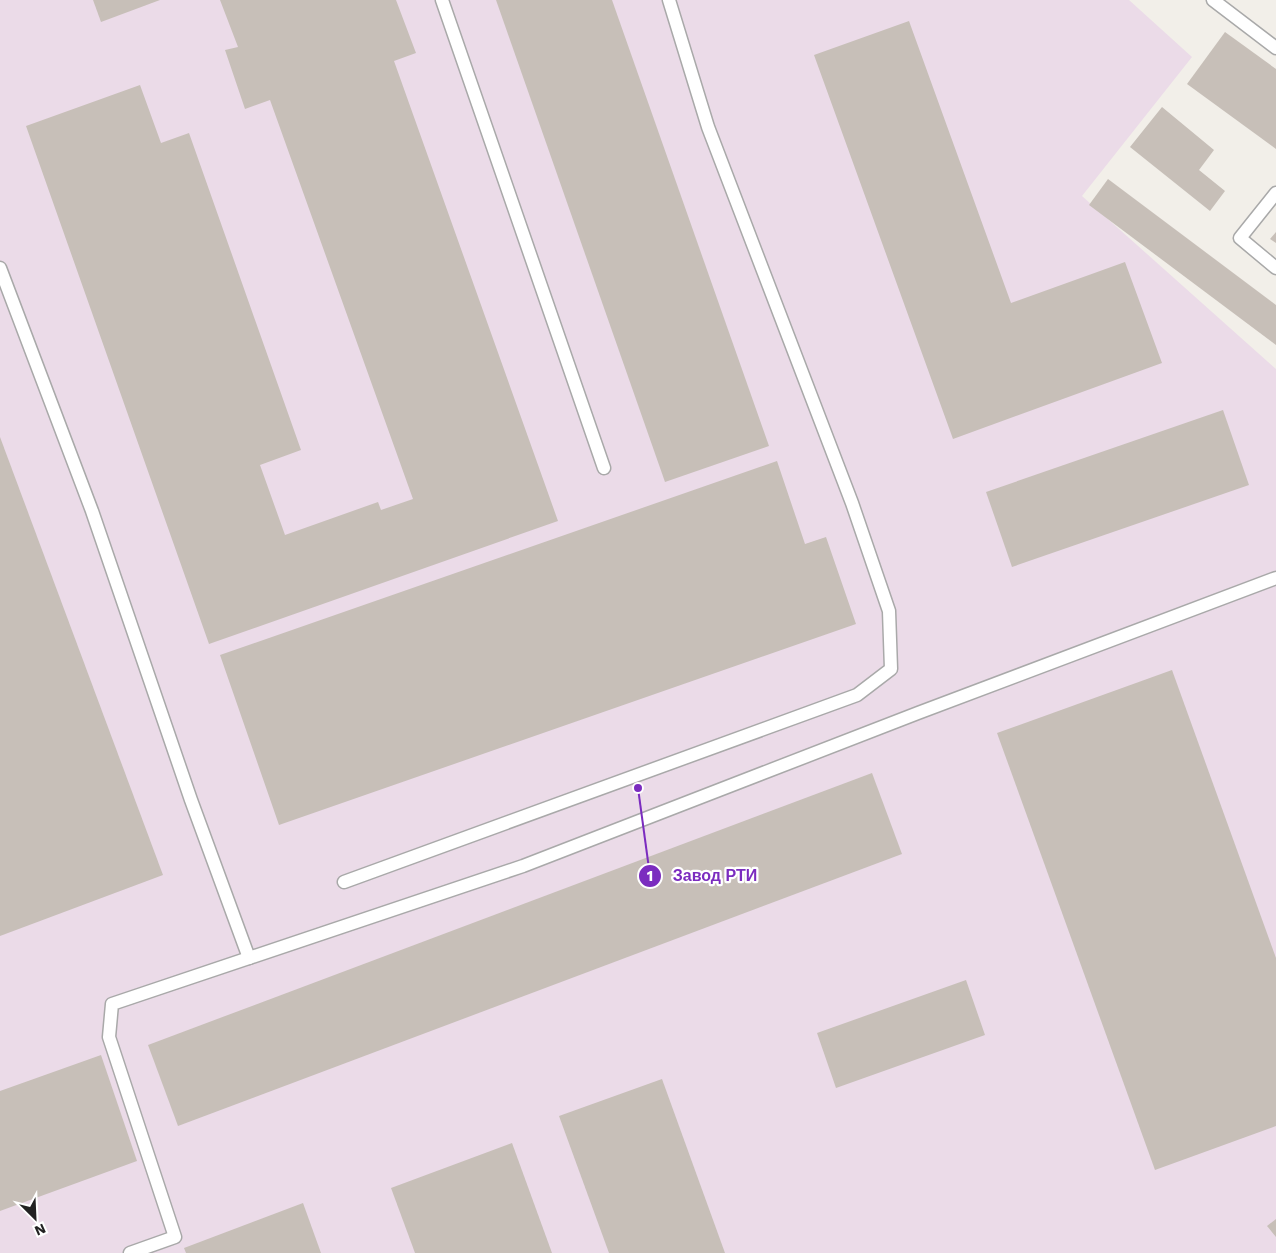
<svg xmlns="http://www.w3.org/2000/svg" width="1276" height="1253" viewBox="0 0 1276 1253" font-family="'Work Sans',sans-serif">
<style>
.industrial{fill:#ebdbe8}
.building{fill:#c7bfb8}
.lines{fill:none;stroke-linecap:round;stroke-linejoin:round}
.lane-casing{stroke:#a9a9a9;stroke-width:15}
.lane{stroke:#fff;stroke-width:12}
.leader{fill:none;stroke:#7b2cbf;stroke-width:2}
.callout-dot{fill:#7b2cbf;stroke:#fff;stroke-width:2}
.mark-label{font-size:15px;text-anchor:middle;font-weight:bold;fill:#fff}
.callout-label{font-size:16px;text-anchor:middle;font-weight:bold;fill:#7b2cbf;stroke:#fff;stroke-width:4.5;stroke-linejoin:round;paint-order:stroke}
</style>
<rect width="100%" height="100%" fill="#f2efe9"/>
<path class="industrial" d="M0 0H1129L1192 57 1082 196 1276 369V1253H0Z"/>
<g class="building">
<path d="M93 0H160L101 22Z"/>
<path d="M220 0H396L416 53 394 61 558 521 209 644 26 126 140 85 161 143 189 133 301 450 260 465 285 535 378 502 381 510 413 499 270 100 245 109 225 50 238 47Z"/>
<path d="M496 0H612L769 446 665 482Z"/>
<path d="M909 21 1011 303 1125 262 1162 363 953 439 814 55Z"/>
<path d="M1225 32 1276 69V149L1187 84Z"/>
<path d="M1162 107 1214 150 1199 170 1225 191 1210 211 1130 147Z"/>
<path d="M1108 179 1276 305V345L1089 205Z"/>
<path d="M1276 232V243L1270 239Z"/>
<path d="M1223 410 1249 485 1012 567 986 492Z"/>
<path d="M0 437 163 875 0 936Z"/>
<path d="M777 461 805 544 826 537 856 624 279 825 220 655Z"/>
<path d="M1172 670 1276 958V1126L1155 1170 997 733Z"/>
<path d="M872 773 902 854 178 1126 148 1045Z"/>
<path d="M966 980 985 1035 836 1088 817 1033Z"/>
<path d="M101 1055 137 1161 0 1211V1091Z"/>
<path d="M662 1079 725 1253H609L559 1116Z"/>
<path d="M512 1143 552 1253H415L391 1188Z"/>
<path d="M303 1203 321 1253H186L184 1248Z"/>
<path d="M1276 1219V1237L1267 1226Z"/>
</g>
<g class="lines">
<g class="lane-casing">
<g id="lane">
<path d="M442 0 604 468"/>
<path d="M1213 0 1276 48"/>
<path d="M1276 193 1240 238 1276 268"/>
<path d="M0 268 92 511 191 800 249 958"/>
<path d="M344 882 857 695 891 669 889 611 852 503 708 127 669 0"/>
<path d="M130 1253 175 1237 109 1037 112 1004 523 866 918 713 1276 578"/>
</g>
</g>
<use href="#lane" class="lane"/>
</g>
<path class="leader" d="M638 788L650 876"/>
<g class="callout-dot">
<circle cx="638" cy="788" r="5"/>
<circle cx="650" cy="876" r="12"/>
</g>
<g class="mark-label">
<text x="650" y="881">1</text>
</g>
<g class="callout-label">
<text x="715" y="881">Завод РТИ</text>
</g>
<g transform="translate(35 1218) rotate(156)" stroke="#ffffff" stroke-width="4" paint-order="stroke">
<path d="M0-4L9 19L0 12L-9 19Z" fill="#222222"/>
<text y="-8" font-size="14" font-weight="bold" text-anchor="middle" fill="#222222">N</text>
</g>
</svg>
